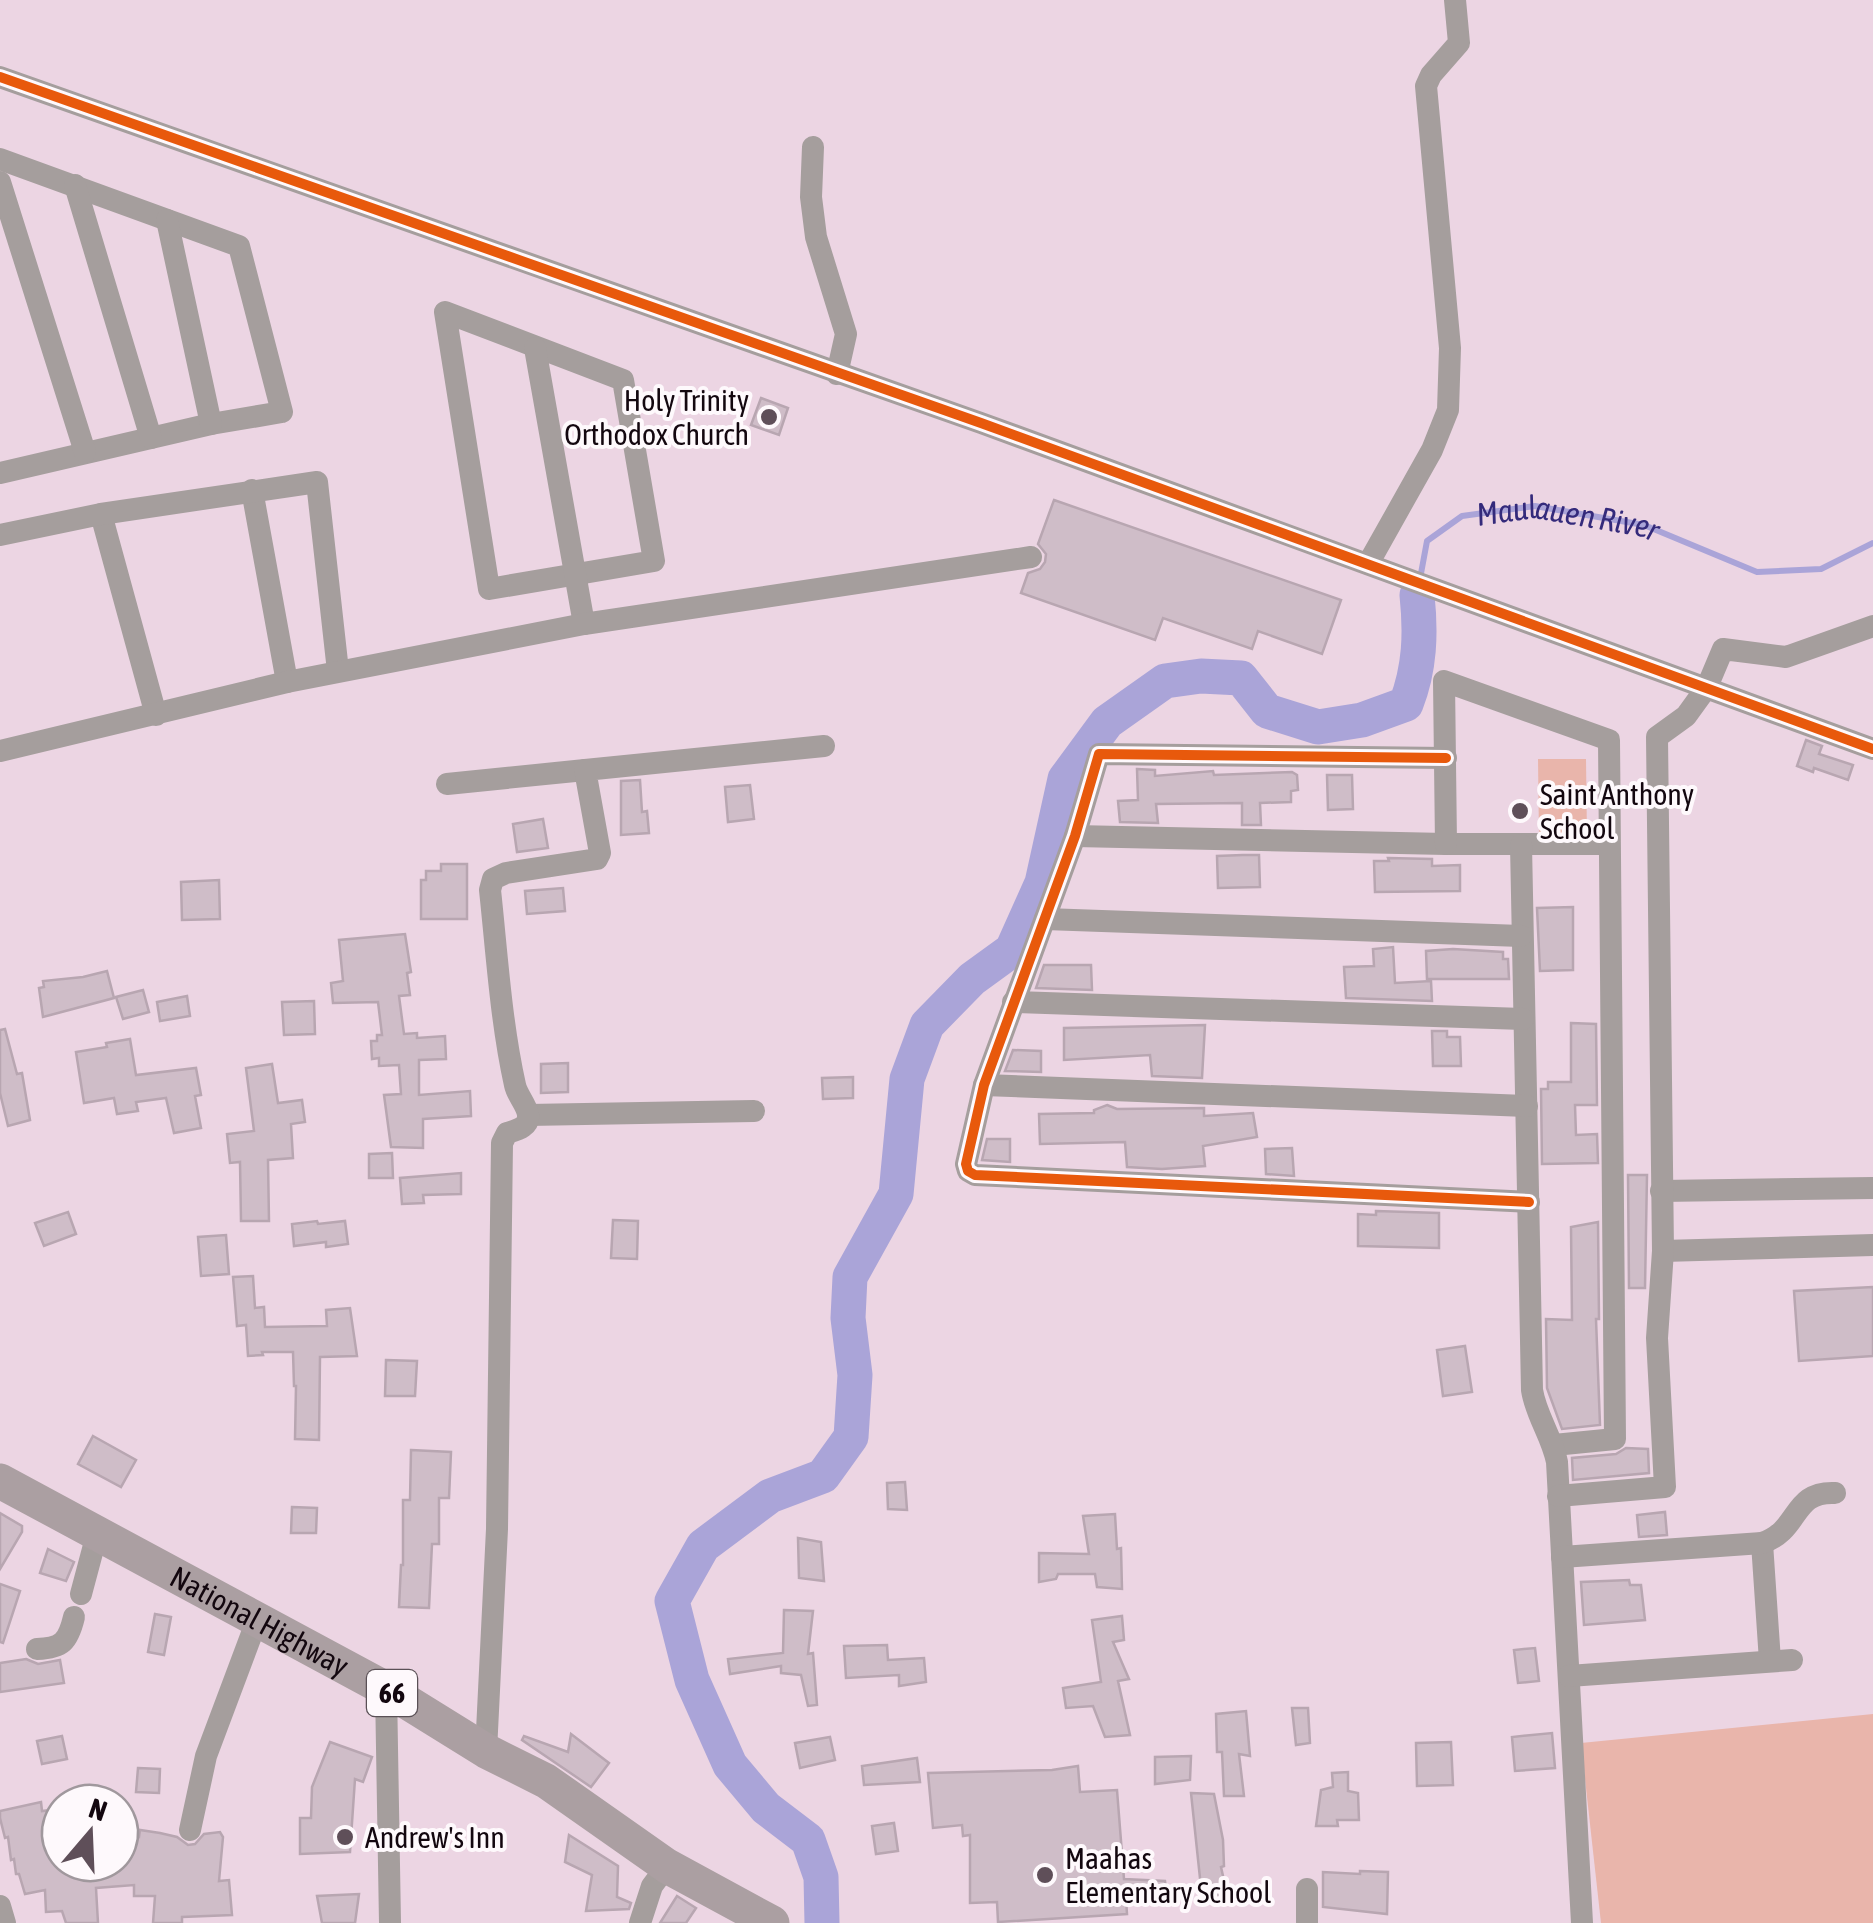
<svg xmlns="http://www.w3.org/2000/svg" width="1873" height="1923" viewBox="0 0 1873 1923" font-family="'Asap Condensed',sans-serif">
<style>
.green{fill:#e9b5ab}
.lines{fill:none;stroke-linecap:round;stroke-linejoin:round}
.stream{stroke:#aaa4d8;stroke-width:6}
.river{stroke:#aaa4d8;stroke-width:35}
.building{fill:#cfbdc8;stroke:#b8a6b1;stroke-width:2.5}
.minor{stroke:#a59e9d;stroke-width:22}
.primary{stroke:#ab9fa2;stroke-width:35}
.cycleway-casing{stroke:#fef9fc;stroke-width:16}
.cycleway{stroke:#e8590c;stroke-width:10}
.poi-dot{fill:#5f4f59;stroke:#fef9fc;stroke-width:4}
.labels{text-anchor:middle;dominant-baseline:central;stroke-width:8;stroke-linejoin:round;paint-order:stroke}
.shield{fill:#fef9fc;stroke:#5a5056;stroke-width:2.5}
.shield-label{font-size:28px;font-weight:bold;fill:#13070f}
.poi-label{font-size:30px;fill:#13070f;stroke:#fef9fc;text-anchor:start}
.street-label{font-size:30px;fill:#13070f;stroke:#fef9fc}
.water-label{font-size:32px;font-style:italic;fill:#342a7b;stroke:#fef9fc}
</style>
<rect width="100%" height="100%" fill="#ecd5e3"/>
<g class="green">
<path d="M1538 759H1586L1587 838H1539Z"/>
<path d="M1873 1714V1923H1601L1581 1743Z"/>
</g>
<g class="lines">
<path class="stream" id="s1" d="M1417 595 1427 541 1462 516 1535 506 1644 525 1757 572 1821 569 1873 543"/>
<path class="river" d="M822 1923 821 1877 808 1840 766 1808 730 1765 692 1680 672 1601 703 1546 770 1496 823 1476 851 1437 855 1375 848 1318 850 1277 896 1194 907 1079 927 1025 972 979 1012 950 1042 883 1065 779 1107 722 1165 681 1201 676 1241 678 1267 711 1318 727 1362 720 1406 704C1420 668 1421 633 1417 595"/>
</g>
<g class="building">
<path d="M761 398 788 408 779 435 751 425Z"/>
<path d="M1054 500 1341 600 1322 654 1258 631 1252 649 1163 618 1155 640 1021 593 1028 573 1040 569 1045 562 1046 554 1038 544Z"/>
<path d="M1806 740 1822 746 1819 754 1853 765 1848 780 1814 768 1813 772 1797 766Z"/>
<path d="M1137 769 1155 770V776L1213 771 1214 775 1292 772 1297 775 1298 790 1291 791V802L1260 803 1261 825H1242V803L1156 804 1158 823 1120 822 1118 801 1138 800Z"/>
<path d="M1327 775H1352L1353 809 1328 810Z"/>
<path d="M640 780 642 812 647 811 649 833 621 835V781Z"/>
<path d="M750 785 754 819 728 822 725 787Z"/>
<path d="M543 819 548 848 517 852 513 824Z"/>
<path d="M1243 855H1259L1260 887 1218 888 1217 856Z"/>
<path d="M1388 858 1432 859V866L1460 865V891L1375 892 1374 861H1389Z"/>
<path d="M441 864H467V919H421V880H426V871H441Z"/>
<path d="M219 880 220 919 182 920 181 882Z"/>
<path d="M563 888 565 911 527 914 525 891Z"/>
<path d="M1573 907V970L1540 971 1537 908Z"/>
<path d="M405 934 411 972 407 973 410 995 399 996 404 1034 417 1033V1038L445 1036 446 1059 419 1060V1095L470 1091 471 1116 423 1119V1148L391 1147 384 1095 401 1094 399 1065 379 1066V1058L372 1059 371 1041H377V1035H382L378 1002 333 1003 331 983 343 981 339 940Z"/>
<path d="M1393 947 1395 983 1431 981 1432 1001 1346 998 1344 967 1374 966 1373 949Z"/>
<path d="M1453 949 1503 952V959H1508L1509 979H1427L1426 951Z"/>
<path d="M1044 965H1091L1092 990 1036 988Z"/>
<path d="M107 971 114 998 43 1017 39 988 44 987 43 981 83 977Z"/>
<path d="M143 990 149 1012 123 1019 116 997Z"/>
<path d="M187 996 190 1016 160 1021 157 1002Z"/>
<path d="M314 1001 315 1034 284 1035 282 1002Z"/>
<path d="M1571 1023 1596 1024 1597 1105H1575L1576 1135 1597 1134 1598 1163 1542 1164 1541 1089H1548V1082H1571Z"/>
<path d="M1205 1025 1202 1078 1152 1076 1150 1055 1064 1060V1028Z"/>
<path d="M5 1029 17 1074 22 1073 30 1120 8 1126 0 1093V1030Z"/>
<path d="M1432 1031H1447V1037H1460L1461 1066H1433Z"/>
<path d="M130 1039 136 1075 196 1068 201 1095 195 1096 201 1128 174 1133 166 1098 136 1102 138 1111 117 1114 114 1098 84 1103 76 1052 107 1047 106 1043Z"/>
<path d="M1013 1050 1041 1051V1072L1005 1071Z"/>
<path d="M568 1063V1092L541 1093V1064Z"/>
<path d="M272 1064 278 1103 302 1100 305 1122 291 1124 293 1158 268 1160 269 1221H241L240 1162 230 1163 227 1134 254 1131 246 1068Z"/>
<path d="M853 1077V1098L823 1099 822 1078Z"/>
<path d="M1107 1105 1117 1109 1204 1108V1116L1253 1113 1257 1137 1203 1146 1205 1166 1162 1169 1127 1167 1125 1142 1040 1144 1039 1114 1094 1113V1110Z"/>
<path d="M987 1139H1010V1162L982 1160Z"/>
<path d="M1292 1148 1294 1176 1266 1174 1265 1149Z"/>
<path d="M392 1153 393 1178H369V1154Z"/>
<path d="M461 1173V1194L423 1195 424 1203 402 1204 400 1178Z"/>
<path d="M1628 1175H1647L1645 1288H1629Z"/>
<path d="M1376 1211 1439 1213V1248L1358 1246V1214L1376 1215Z"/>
<path d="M68 1212 76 1234 44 1246 35 1223Z"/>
<path d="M613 1220 638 1221 637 1259 611 1258Z"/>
<path d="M317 1221 318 1224 345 1221 348 1244 326 1247V1242L294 1246 292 1224Z"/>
<path d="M1598 1222 1599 1319H1596L1600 1425 1562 1429 1547 1388 1546 1319 1572 1320 1571 1227Z"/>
<path d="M226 1235 229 1274 201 1276 198 1237Z"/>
<path d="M253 1276 255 1308 264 1307 265 1327 327 1326 326 1310 350 1308 357 1356 320 1357 319 1440 295 1439 296 1386H294L293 1352H262L263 1355 248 1356 246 1325 237 1326 233 1277Z"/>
<path d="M1873 1287V1356L1799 1361 1794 1291Z"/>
<path d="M1465 1346 1472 1392 1443 1396 1437 1350Z"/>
<path d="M386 1360 417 1361 415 1396H385Z"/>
<path d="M93 1436 136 1460 121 1487 78 1464Z"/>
<path d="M1626 1448 1648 1449 1649 1473 1573 1480 1572 1458 1616 1454Z"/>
<path d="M411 1450 451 1452 449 1498H439V1544H432L429 1608 399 1607 401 1565H403V1500H410Z"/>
<path d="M905 1482 907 1510 888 1509 887 1483Z"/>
<path d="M292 1507 317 1508 316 1533H291Z"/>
<path d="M1665 1512 1667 1535 1639 1537 1637 1515Z"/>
<path d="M0 1513 22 1526V1532L0 1569Z"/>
<path d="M1115 1514 1117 1549 1121 1548 1122 1589 1097 1587 1095 1574H1058L1056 1579 1039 1582V1553L1089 1554 1083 1516Z"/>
<path d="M798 1538 821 1542 824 1581 799 1578Z"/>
<path d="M48 1549 74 1562 66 1581 40 1573Z"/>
<path d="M1629 1580 1630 1585H1641L1645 1620 1584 1625 1581 1582Z"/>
<path d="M0 1584 20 1591 3 1643 0 1642Z"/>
<path d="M784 1610 813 1611 808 1654 813 1653 817 1705 808 1706 801 1675 781 1673V1666L730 1674 728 1659 783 1653Z"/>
<path d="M155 1614 171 1617 164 1655 148 1652Z"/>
<path d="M1122 1616 1124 1640 1113 1642 1129 1679 1118 1681 1130 1735 1105 1737 1093 1706 1066 1708 1063 1688 1101 1682 1092 1620Z"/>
<path d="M887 1645 888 1660 924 1658 926 1682 899 1686V1675L846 1678 844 1646Z"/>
<path d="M1535 1648 1539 1681 1518 1683 1514 1650Z"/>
<path d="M26 1659 38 1664 60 1660 64 1683 0 1692V1663Z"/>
<path d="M1292 1708H1308L1310 1743 1296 1745Z"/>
<path d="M1246 1711 1250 1756 1239 1754 1244 1796H1224L1222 1752H1217L1216 1714Z"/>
<path d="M1552 1733 1555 1768 1515 1771 1512 1737Z"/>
<path d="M571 1734 609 1763 591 1787 522 1740 524 1736 568 1752Z"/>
<path d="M62 1736 67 1759 42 1764 37 1741Z"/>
<path d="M830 1737 835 1760 800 1768 795 1743Z"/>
<path d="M330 1742 372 1757 363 1782 355 1779 350 1852 300 1854V1818H311L312 1787Z"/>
<path d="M1451 1742 1453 1785 1417 1786 1416 1743Z"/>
<path d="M1191 1756 1190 1780 1155 1784V1757Z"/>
<path d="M917 1758 920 1782 864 1785 862 1766Z"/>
<path d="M1078 1766 1080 1792 1117 1790 1124 1879 1165 1881 1167 1897 1126 1899 1127 1914 998 1922 997 1902 970 1903V1835L963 1836 962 1825 933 1828 928 1773 1052 1770Z"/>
<path d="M138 1768 160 1769 159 1793 136 1792Z"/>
<path d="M1348 1772V1791L1358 1793 1359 1820H1337L1338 1826H1316L1321 1790 1333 1787 1332 1773Z"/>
<path d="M1191 1793 1214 1794 1223 1840 1224 1866 1221 1867 1227 1894 1202 1897Z"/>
<path d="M41 1802 42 1811 60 1809V1863H120V1833L139 1837 140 1830 160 1833 177 1837 188 1845 195 1844 204 1834 220 1832 223 1837 219 1881 229 1880 232 1915 182 1917V1923H153L155 1896H134V1885L96 1888 98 1923H66L62 1911 46 1912 45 1890 25 1894 19 1874H16L14 1859 11 1860 8 1837 5 1838 0 1818V1811Z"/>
<path d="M894 1823 898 1851 876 1854 872 1826Z"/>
<path d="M569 1835 618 1866 617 1897 631 1903 629 1909 586 1911 592 1875 565 1862Z"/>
<path d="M1360 1871 1388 1872 1387 1914 1323 1907V1872L1360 1874Z"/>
<path d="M359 1894 355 1923H322L317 1896Z"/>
<path d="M677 1896 696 1908 686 1923H660Z"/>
</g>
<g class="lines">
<g class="minor">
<path d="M0 77 981 423 1873 749"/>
<path d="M813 147 811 197 816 237 846 334 837 374"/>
<path d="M0 159 239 246 282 412 211 424 0 473"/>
<path d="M0 182 85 452"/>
<path d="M75 185 151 438"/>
<path d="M167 220 211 424"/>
<path d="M445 312 623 380 654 561 489 589Z"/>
<path d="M535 348 584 624"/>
<path d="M252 490 287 682"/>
<path d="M101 514 156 715"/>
<path d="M0 535 101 514 317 482 338 671"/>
<path d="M1368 564 1432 450 1448 410 1450 348 1426 86 1431 75 1459 43 1455 0"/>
<path d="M0 751 287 682 584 624 1031 557"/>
<path d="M1446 758 1099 754 1075 836 984 1085 966 1164 968 1171 975 1175 1529 1202"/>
<path d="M447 784 585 770"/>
<path d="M1075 836 1446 844H1609"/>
<path d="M1446 844 1444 681 1609 740 1615 1439 1554 1445"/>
<path d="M1521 845 1532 1390C1536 1416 1552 1436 1557 1462L1582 1923"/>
<path d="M1045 919 1521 936"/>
<path d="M1013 1002 1523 1019"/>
<path d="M984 1085 1527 1106"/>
<path d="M528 1115 754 1111"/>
<path d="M1661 1191 1873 1188"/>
<path d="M1663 1251 1873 1245"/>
<path d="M1558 1496 1665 1487 1657 1338 1663 1251 1657 737 1686 716 1707 687 1723 649 1786 657 1873 626"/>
<path d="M1762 1543 1770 1661"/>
<path d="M1562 1557 1762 1543C1801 1530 1791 1491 1835 1493"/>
<path d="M81 1594 97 1534"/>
<path d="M37 1649C62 1648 68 1642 74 1617"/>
<path d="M1569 1676 1792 1660"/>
<path d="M386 1689 390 1923"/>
<path d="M486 1751 497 1529 502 1143 507 1133C517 1130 530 1127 528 1114 526 1104 517 1095 515 1085 501 1022 497 955 490 890L493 879 506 873 597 859 600 853 585 770 824 746"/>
<path d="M190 1830 206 1756 257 1620"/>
<path d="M0 1906 5 1923"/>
<path d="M640 1923 652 1886 667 1866"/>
<path d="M1307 1923V1889"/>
</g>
<path class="primary" id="s2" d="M0 1481 386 1689 486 1751 546 1781 667 1866 772 1923"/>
<g class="cycleway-casing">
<g id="cycleway">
<path d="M0 77 981 423 1873 749"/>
<path d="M1446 758 1099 754 1075 836 984 1085 966 1164 968 1171 975 1175 1529 1202"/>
</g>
</g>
<use href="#cycleway" class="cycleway"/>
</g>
<g class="poi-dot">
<circle cx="769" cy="417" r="10"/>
<circle cx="1520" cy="811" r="10"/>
<circle cx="345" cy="1837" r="10"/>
<circle cx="1045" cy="1875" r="10"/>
</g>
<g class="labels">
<rect class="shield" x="367" y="1670" width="50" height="46" rx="8"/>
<g class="shield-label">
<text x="392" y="1693">66</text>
</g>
<g class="poi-label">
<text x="749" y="400" text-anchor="end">Holy Trinity<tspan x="749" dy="34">Orthodox Church</tspan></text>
<text x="1540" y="794">Saint Anthony<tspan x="1540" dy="34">School</tspan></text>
<text x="365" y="1837">Andrew's Inn</text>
<text x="1065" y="1858">Maahas<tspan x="1065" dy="34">Elementary School</tspan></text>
</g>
<g class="street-label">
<text stroke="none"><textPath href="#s2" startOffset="295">National Highway</textPath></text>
</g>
<g class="water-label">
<text stroke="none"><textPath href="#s1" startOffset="205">Maulauen River</textPath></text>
</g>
</g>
<g transform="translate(90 1833) rotate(19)"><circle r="48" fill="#fef9fc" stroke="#a0989d" stroke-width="2.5"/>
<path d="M0-8L18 38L0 25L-18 38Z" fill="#5f4f59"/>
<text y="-15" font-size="28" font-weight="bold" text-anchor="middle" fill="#13070f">N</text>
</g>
</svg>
